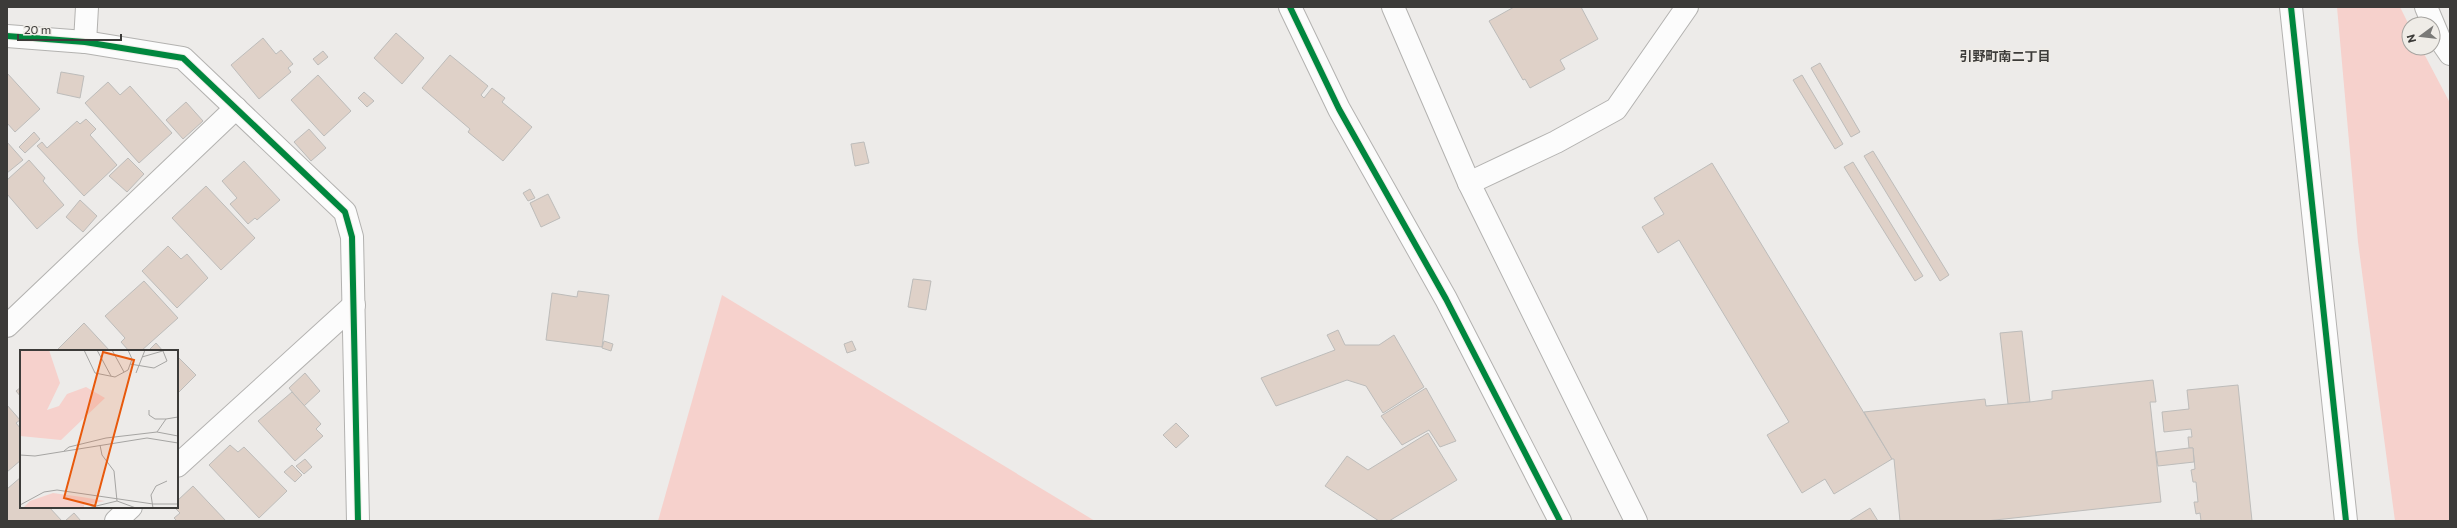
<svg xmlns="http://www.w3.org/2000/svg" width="2457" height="528" viewBox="0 0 2457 528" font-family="Commissioner,'Noto Sans JP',sans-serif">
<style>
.green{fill:#f6d1cc}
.building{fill:#dfd1c8;stroke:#bdbcba}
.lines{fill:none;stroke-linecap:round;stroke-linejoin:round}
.street-casing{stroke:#b3b2b0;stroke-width:24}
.secondary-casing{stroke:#b3b2b0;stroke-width:24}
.street{stroke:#fcfcfc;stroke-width:22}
.secondary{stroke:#fcfcfc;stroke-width:22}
.cycleway-casing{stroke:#efece7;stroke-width:8}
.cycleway{stroke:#00873e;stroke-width:6}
.labels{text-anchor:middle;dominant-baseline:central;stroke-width:3;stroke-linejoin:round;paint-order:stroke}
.neighbourhood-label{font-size:13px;font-weight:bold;fill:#3c3b39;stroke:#efece7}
.inset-road{fill:none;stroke:#a6a5a3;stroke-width:1}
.view{fill:#e8590c;fill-opacity:0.15;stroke:#e8590c;stroke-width:2}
.inset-edge{fill:none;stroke:#3c3b39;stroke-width:2}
</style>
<rect width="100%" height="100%" fill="#edebe9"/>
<g class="green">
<path d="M2337 7H2400L2409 25V48H2421L2450 103V521H2395L2358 242Z"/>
<path d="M722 295 1095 521H658Z"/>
</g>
<g class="building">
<path d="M1514 7H1581L1598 39 1560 60 1565 69 1530 88 1525 79 1523 80 1489 21Z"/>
<path d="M396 33 424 58 402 84 374 58Z"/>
<path d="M263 38 276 54 281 50 293 64 288 68 291 72 259 99 231 65Z"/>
<path d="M323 51 328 57 318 65 313 59Z"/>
<path d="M450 55 488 86 481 95 484 98 492 88 505 98 502 102 532 127 503 161 468 132 470 129 422 88Z"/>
<path d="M1820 63 1860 132 1851 137 1811 68Z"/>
<path d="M61 72 84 76 80 98 57 93Z"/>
<path d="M7 73 40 109 15 132 7 123Z"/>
<path d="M318 75 351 111 324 136 291 100Z"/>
<path d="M1802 75 1843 144 1835 149 1793 80Z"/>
<path d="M108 82 120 95 130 86 172 133 139 163 85 103Z"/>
<path d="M364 92 374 101 367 107 358 98Z"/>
<path d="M186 102 203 121 183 139 166 120Z"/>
<path d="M86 119 96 129 90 135 117 165 84 196 37 146 42 142 47 148 77 121 80 124Z"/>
<path d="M309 129 326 148 311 161 294 142Z"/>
<path d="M34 132 40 139 25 153 19 147Z"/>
<path d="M7 142 23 160 7 173Z"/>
<path d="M864 142 869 163 855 166 851 144Z"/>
<path d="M1873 151 1949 275 1940 281 1864 156Z"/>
<path d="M128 158 144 174 127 192 109 176Z"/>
<path d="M29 160 45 178 43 181 64 205 37 229 7 194V180Z"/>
<path d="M244 161 280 200 257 220 255 218 248 224 230 204 237 198 222 181Z"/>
<path d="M1853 162 1923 276 1915 281 1844 167Z"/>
<path d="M1712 163 1892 459 1834 494 1825 479 1802 493 1767 435 1789 422 1679 240 1658 253 1642 227 1664 214 1654 198Z"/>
<path d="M206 186 255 238 221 270 172 218Z"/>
<path d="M530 189 535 198 528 201 523 193Z"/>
<path d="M548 194 560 218 541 227 530 203Z"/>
<path d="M80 200 97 216 83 232 66 217Z"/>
<path d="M168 246 181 259 187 254 208 278 177 308 142 271Z"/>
<path d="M913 279 931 281 926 310 908 307Z"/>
<path d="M144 281 178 318 141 351H129L121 342 125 338 105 316Z"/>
<path d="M578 291 609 295 602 347 546 340 552 293 577 297Z"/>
<path d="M84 323 110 351H56Z"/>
<path d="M1338 330 1345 345H1379L1394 335 1424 387 1383 413 1366 386 1347 380 1276 406 1261 378 1335 350 1327 335Z"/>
<path d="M2022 331 2030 402 2008 404 2000 333Z"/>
<path d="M604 341 613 344 611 351 602 348Z"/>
<path d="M852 341 856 350 847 353 844 344Z"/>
<path d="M156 343 163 351H148Z"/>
<path d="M177 356 196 375 177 394Z"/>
<path d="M305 373 320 391 304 406 289 388Z"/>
<path d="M2153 380 2156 402H2150L2161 502 1986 521H1900L1894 459H1892L1864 412 1985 399 1986 406 2030 402 2052 399V391Z"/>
<path d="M2238 385 2252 521H2201L2200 513 2196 514 2194 502H2198L2196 482H2193L2191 470 2195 469 2193 448H2189L2188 437H2192L2191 429 2164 432 2162 412 2189 409 2187 390Z"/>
<path d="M21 387V397L16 391Z"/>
<path d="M1426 388 1456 441 1440 447 1429 430 1402 445 1381 416Z"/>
<path d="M292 392 321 424 316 429 323 436 295 461 258 421Z"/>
<path d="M7 405 20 420 16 423 21 429V460L7 472Z"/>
<path d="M1176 423 1189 436 1176 448 1163 435Z"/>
<path d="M1428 433 1457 480 1389 521H1379L1325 486 1347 456 1368 470Z"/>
<path d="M230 445 238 452 244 447 287 491 259 518 209 465Z"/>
<path d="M2189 448H2193L2194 462 2158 466 2156 452Z"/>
<path d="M305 459 312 467 304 474 296 466Z"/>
<path d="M292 465 302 475 295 482 284 472Z"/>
<path d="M21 477V507H49L62 521H7V489Z"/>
<path d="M193 486 226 521H177L174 518 180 513 174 507H177V501Z"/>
<path d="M1870 508 1878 521H1849Z"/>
<path d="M74 513 81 521H65Z"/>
</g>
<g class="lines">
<g class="street-casing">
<g id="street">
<path d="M1290 7 1339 109 1446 299 1560 521"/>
<path d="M7 36 85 42 183 58 345 212 352 237 358 521"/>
<path d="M85 42 87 7"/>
<path d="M7 326 236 108"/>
<path d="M177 466 354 305"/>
<path d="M116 521 131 507"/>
</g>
</g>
<g class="secondary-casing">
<g id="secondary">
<path d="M1393 7 1469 183 1636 521"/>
<path d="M2291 7 2346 521"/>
<path d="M2426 7 2439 38 2450 54"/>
<path d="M1469 183 1556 142 1616 109 1687 7"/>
</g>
</g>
<use href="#street" class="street"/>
<use href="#secondary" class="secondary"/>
<g class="cycleway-casing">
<g id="cycleway">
<path d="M1290 7 1339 109 1446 299 1560 521"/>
<path d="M2291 7 2346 521"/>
<path d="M7 36 85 42 183 58 345 212 352 237 358 521"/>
</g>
</g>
<use href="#cycleway" class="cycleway"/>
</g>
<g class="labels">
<g class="neighbourhood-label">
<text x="2005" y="56">引野町南二丁目</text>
</g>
</g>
<g transform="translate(20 350)">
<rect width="158" height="158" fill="#edebe9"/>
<path d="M0 0H29L40 33 27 60 39 56 47 44 66 37 85 48 41 90 0 86ZM33 143 62 147 85 151 64 155V158H3L10 151Z" fill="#f6d1cc"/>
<path class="inset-road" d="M64 0 75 23 95 27 108 20 112 9 108 0M77 0 91 26M92 0 104 22M122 7 146 0M110 14 134 18 147 11 143 1M116 23 125 0M129 60V65L135 69H146M137 82 158 86M44 101 49 97 86 88 137 82 146 69 158 67M0 105 15 106 127 88 158 93M97 151 116 158M0 155 24 142 37 140 133 154H158M68 158 97 151 94 121 82 105 80 95M133 158 131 145 136 136 147 131"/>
<path class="view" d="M83 2 114 10 75 156 44 148Z"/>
<rect width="158" height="158" class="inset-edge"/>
</g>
<rect width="2457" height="528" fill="none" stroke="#3c3b39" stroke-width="16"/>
<g transform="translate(2421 36) rotate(255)"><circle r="19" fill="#efece7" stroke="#a7a5a1"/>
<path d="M0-3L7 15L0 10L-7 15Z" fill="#7a7977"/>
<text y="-6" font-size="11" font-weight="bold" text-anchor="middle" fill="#3c3b39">N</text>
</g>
<path d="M18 34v6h103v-6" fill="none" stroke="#3c3b39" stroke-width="2"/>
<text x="24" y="34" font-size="12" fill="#3c3b39" stroke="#efece7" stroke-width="3" paint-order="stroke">20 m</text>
</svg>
